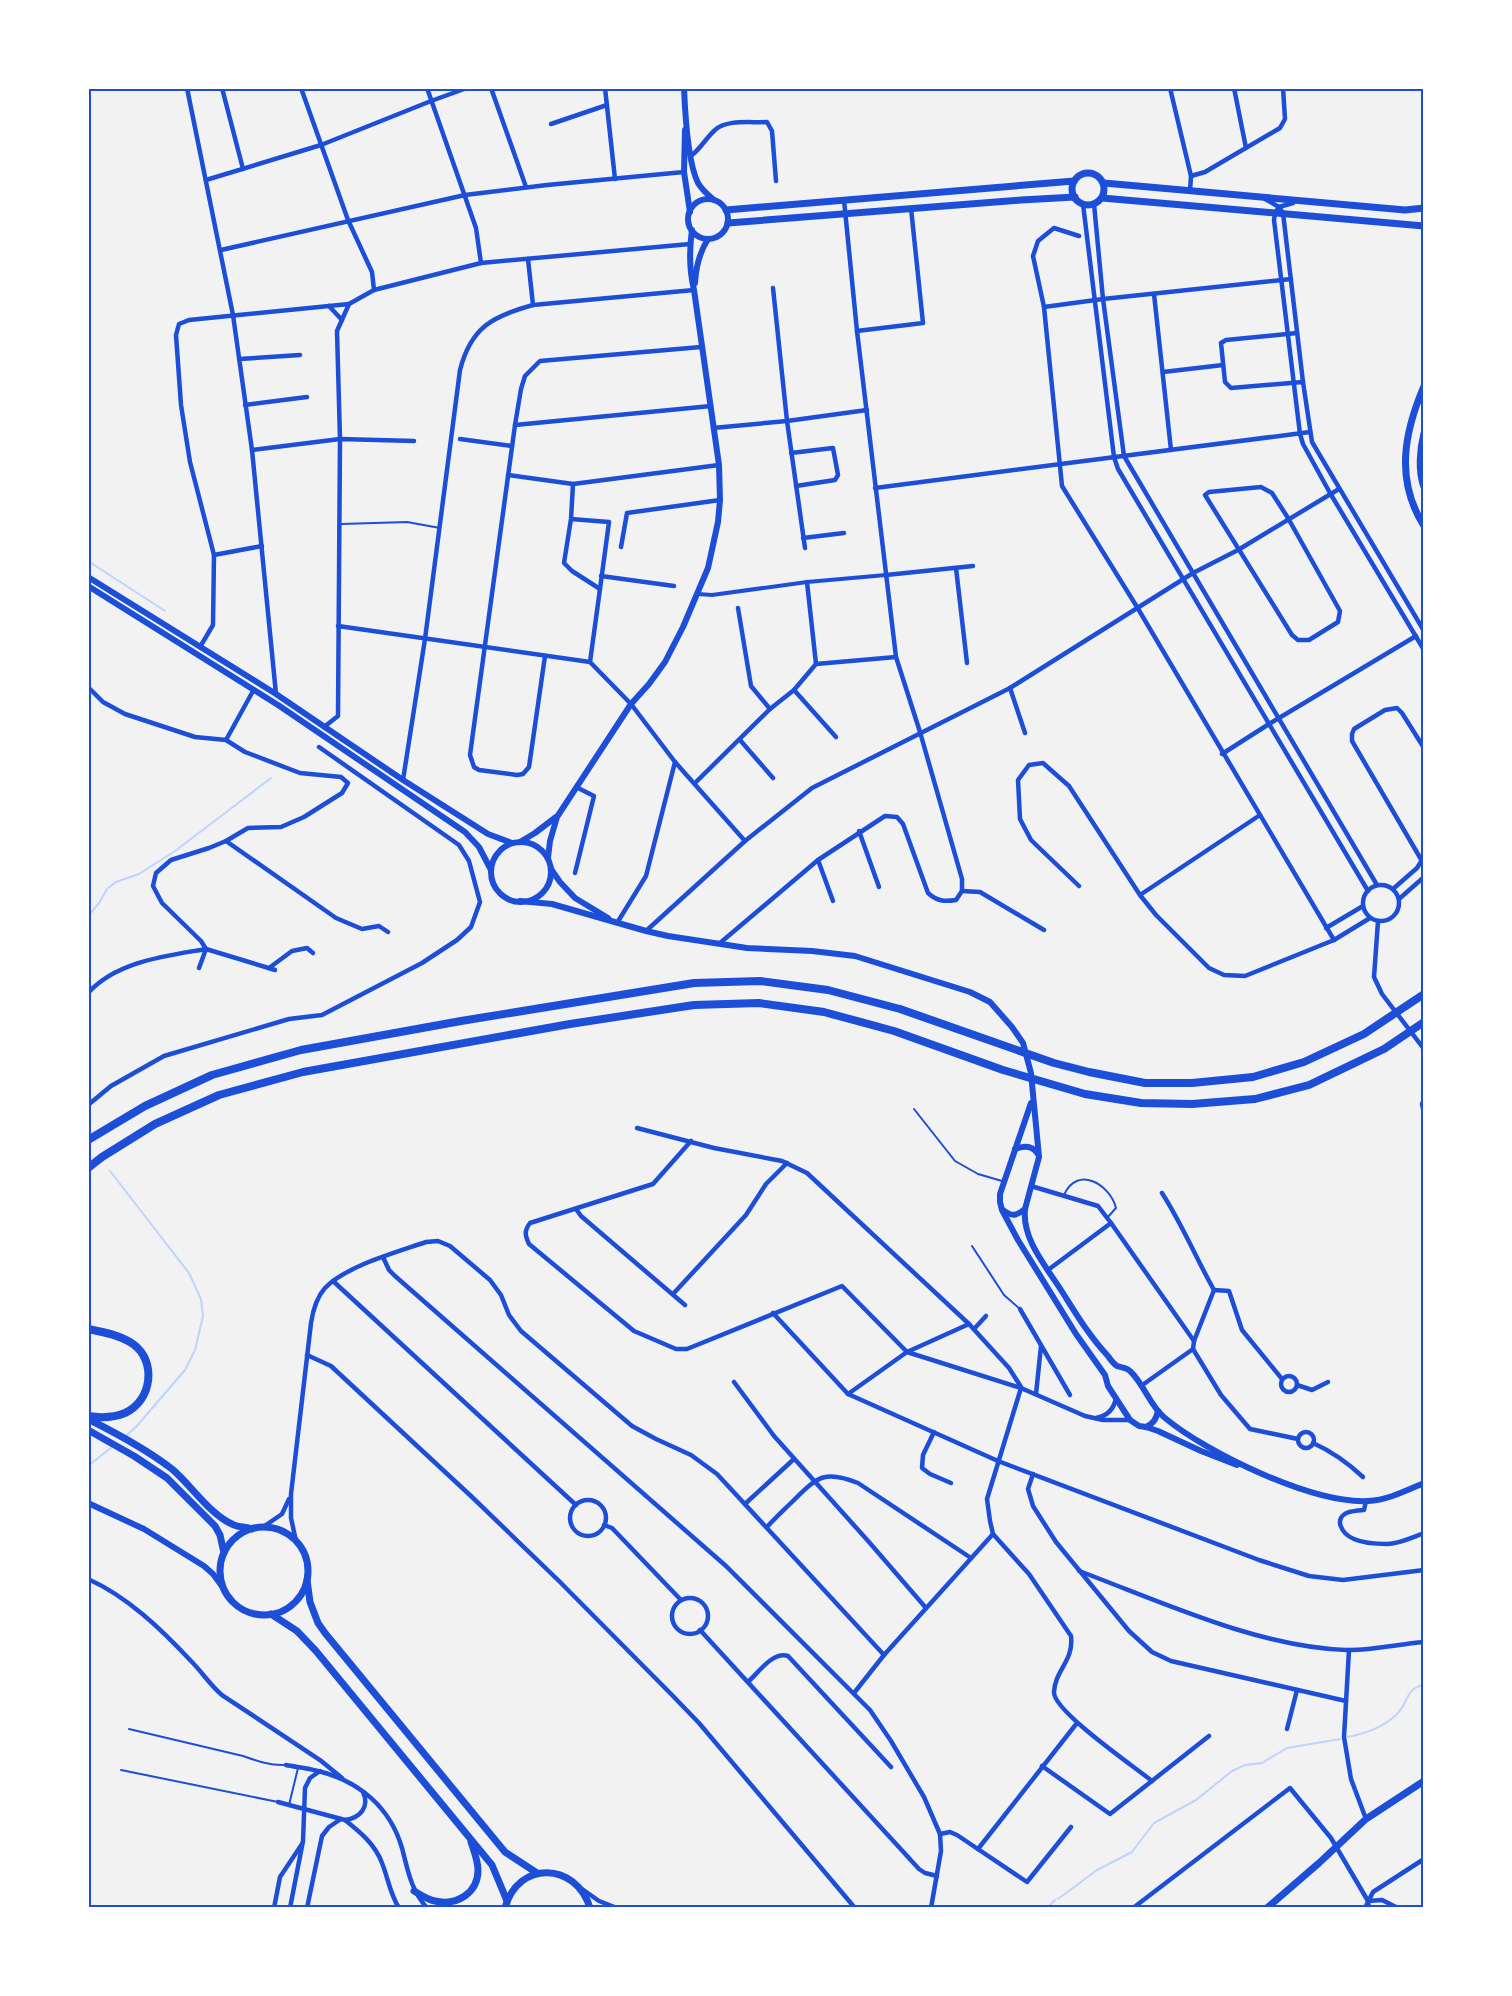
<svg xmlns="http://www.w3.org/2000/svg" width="1512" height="1996" viewBox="0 0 1512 1996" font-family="Ubuntu,sans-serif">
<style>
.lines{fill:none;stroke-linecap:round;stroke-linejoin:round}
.stream{stroke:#bfd3fe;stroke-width:2}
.service{stroke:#1d4ed8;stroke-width:2}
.pedestrian{stroke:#1d4ed8;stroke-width:4}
.minor{stroke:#1d4ed8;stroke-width:4.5}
.tertiary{stroke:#1d4ed8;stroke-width:6}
.secondary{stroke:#1d4ed8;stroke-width:7}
.trunk{stroke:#1d4ed8;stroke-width:8}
.neatline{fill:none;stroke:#1d4ed8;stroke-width:2}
</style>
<rect width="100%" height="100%" fill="#f2f2f2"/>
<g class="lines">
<g class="stream">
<path d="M88 561 165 611"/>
<path d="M88 916 99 903 107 889 116 882 139 874 175 851 271 778"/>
<path d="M110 1171 189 1273 201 1299 203 1316 195 1350 185 1370 136 1427 126 1436"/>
<path d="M88 1466 112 1447"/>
<path d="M1348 1737C1366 1733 1382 1728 1396 1715 1409 1703 1405 1688 1424 1685"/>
<path d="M1058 1899 1097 1870 1132 1852 1154 1823 1196 1800 1232 1771 1245 1765 1262 1763 1287 1748 1340 1739"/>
<path d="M1047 1908 1055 1900"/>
</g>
<g class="service">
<path d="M341 524 407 522 440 528"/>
<path d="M914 1109 955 1161 978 1174 1002 1181"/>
<path d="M1064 1195C1077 1165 1110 1184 1116 1208L1107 1218"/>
<path d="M972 1246 1004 1295 1020 1309"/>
<path d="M129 1729 243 1756C257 1761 271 1766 286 1765"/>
<path d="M121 1770 278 1802"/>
<path d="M289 1805 298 1768"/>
</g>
<path class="pedestrian" d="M698 594 712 595 807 582 886 575"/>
<g class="minor">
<path d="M187 88 233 315 252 450 276 694"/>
<path d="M222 88 243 169"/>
<path d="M301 88 348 220 372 272 374 290"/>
<path d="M427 88 476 228 481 263"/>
<path d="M491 88 526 187"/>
<path d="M605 88 615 179"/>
<path d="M1170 88 1191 176 1190 191"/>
<path d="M1234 88 1246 148"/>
<path d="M551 124 607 105"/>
<path d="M692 155C701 148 706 138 715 130 726 119 752 123 767 122L772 131 776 181"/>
<path d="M1191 176 1205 172 1280 128 1285 119 1283 88"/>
<path d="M206 180 321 145 431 101 467 88"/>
<path d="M1265 199 1279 207 1283 213 1303 382 1312 442 1424 631"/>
<path d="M844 200 857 331 896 657 920 732 962 879V891"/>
<path d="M1293 203 1279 207 1275 213 1274 220 1300 434 1303 444 1330 493 1424 650"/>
<path d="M1083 204 1114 457 1118 469 1368 891"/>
<path d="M1094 204 1103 299 1124 456 1377 885"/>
<path d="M1079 236 1054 228 1038 241 1033 256 1044 307 1062 486 1137 607 1334 940"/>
<path d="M221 250 465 195 547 185 684 172"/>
<path d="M528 259 533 305"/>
<path d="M773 288 787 421 805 548"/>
<path d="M1154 294 1171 450"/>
<path d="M329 306 342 320"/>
<path d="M1044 307 1103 299 1291 279"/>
<path d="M857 331 923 323 911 208"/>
<path d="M1297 333 1226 340 1221 343 1225 382 1231 388 1303 382"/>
<path d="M239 359 300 355"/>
<path d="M1163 372 1223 365"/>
<path d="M245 405 307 397"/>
<path d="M515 425 711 406"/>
<path d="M713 428 787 421 867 410"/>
<path d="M460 439 512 446"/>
<path d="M252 450 340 439 414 441"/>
<path d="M791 453 833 448 838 475 835 480 796 486"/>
<path d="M508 475 573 484 719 465"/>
<path d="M1261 487 1272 493 1288 518 1340 611 1338 622 1309 640H1298L1292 635 1205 495 1209 492Z"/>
<path d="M875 488 1310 432"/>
<path d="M571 519 609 522 600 589 572 571 564 563 571 519 573 484"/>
<path d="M803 538 844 533"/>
<path d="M621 547 627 513 720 500"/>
<path d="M214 555 262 546"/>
<path d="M956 568 967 663"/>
<path d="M886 575 973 566"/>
<path d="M601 576 674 586"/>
<path d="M807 582 816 664"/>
<path d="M600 589 590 662 631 704 675 762 745 841"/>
<path d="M738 608 751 686 770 709"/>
<path d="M338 626 590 662"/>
<path d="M200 647 213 625 214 555 190 462 181 405 176 335 179 324 189 320 349 304"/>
<path d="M545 656 529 767 523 774 517 775 479 770 474 767 470 755 515 425 521 389 525 376 540 361 701 347"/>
<path d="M88 687 103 702 125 714 195 737 226 740 245 752 300 773 341 777 348 783 342 793 304 817 281 827 248 828 226 841 209 848 171 860 156 873 153 886 162 903 201 941 206 949C166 956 117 961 88 993"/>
<path d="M1010 688 1025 733"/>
<path d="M794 690 836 737"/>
<path d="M324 727 338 716 340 439 337 331 349 304 374 290 481 263 690 244"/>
<path d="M226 740 253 691"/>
<path d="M740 740 773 778"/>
<path d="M1222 754 1269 724 1416 636"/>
<path d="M403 780 425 639 460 370C471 327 493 316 533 305L694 290"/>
<path d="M695 783 770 709 794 690 816 664 896 657"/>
<path d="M859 831 879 887"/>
<path d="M226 841 336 918 362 929 379 926 388 932"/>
<path d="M818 860 833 901"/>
<path d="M1422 861 1352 741V734L1354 729 1385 710 1397 708 1402 713 1424 748"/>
<path d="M575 873 594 796 576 787"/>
<circle cx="1381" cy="903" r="18"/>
<path d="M1079 886 1031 840 1020 819 1018 780 1029 765 1043 763 1069 786 1140 895 1156 915 1209 968 1224 975 1245 976 1334 940 1370 918"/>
<path d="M1393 889 1417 868 1424 857"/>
<path d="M962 891 980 892 1044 930"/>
<path d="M1140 895 1260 815"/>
<path d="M1399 899 1424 877"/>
<path d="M1378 921 1374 977 1382 994 1424 1049"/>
<path d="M617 923 646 876 675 762"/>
<path d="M1326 928 1363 906"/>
<path d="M646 931 745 841 812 788 1010 688 1193 573 1238 550 1339 489"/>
<path d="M720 943 818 860 885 816 897 817 903 824 928 893C937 901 944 902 956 900L962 891"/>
<path d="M199 968 206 949 275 970"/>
<path d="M269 968 292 951 307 948 313 953"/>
<path d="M1424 1100 1422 1104 1424 1113"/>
<path d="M88 1105 111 1086 164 1056 289 1019 322 1015 422 963 457 940 471 927 480 902 469 861 459 845 319 747"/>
<path d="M637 1128 714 1148 782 1161 807 1173 969 1324 1009 1368 1021 1387"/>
<path d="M691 1141 653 1184 530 1223C524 1231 525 1235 529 1244L634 1331 676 1349H687L842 1286 907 1352 1021 1388 1085 1416 1103 1420H1130"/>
<path d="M1031 1186 1098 1206 1111 1223"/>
<path d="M576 1209 581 1216 685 1305"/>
<path d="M383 1257 389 1270 395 1276 726 1566 870 1710 891 1741 924 1797 940 1834 941 1851 931 1908"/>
<path d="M1048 1270 1111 1223 1194 1341"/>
<path d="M333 1281 576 1505"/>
<path d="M1214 1290 1229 1291 1242 1330 1282 1379"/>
<path d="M673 1294 746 1215 766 1184 787 1163"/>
<path d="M1020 1309 1070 1395"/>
<path d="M773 1313 848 1394 998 1461 1259 1560 1309 1576 1343 1580 1424 1570"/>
<path d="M974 1329 986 1316"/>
<path d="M1193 1349 1221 1395 1250 1429 1298 1439"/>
<path d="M307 1355 331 1366 472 1497 559 1581 672 1695 699 1723 855 1908"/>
<circle cx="1289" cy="1384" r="8"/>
<path d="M734 1382 774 1436 869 1542 926 1608"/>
<path d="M1297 1385 1312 1390 1328 1382"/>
<path d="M1141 1386 1193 1349 1194 1341 1214 1290C1196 1258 1182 1224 1162 1193"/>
<path d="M1021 1388 987 1499 990 1521 993 1534 1029 1574 1071 1636C1074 1661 1055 1670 1054 1692 1053 1711 1135 1767 1152 1781"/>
<path d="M848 1394 907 1352 969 1324"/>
<path d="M1036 1394 1041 1346"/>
<path d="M1096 1418C1107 1416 1114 1409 1116 1398"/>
<path d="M934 1432 923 1455 922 1468 930 1474 951 1483"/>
<circle cx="1306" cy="1440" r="8"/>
<path d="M1313 1443C1333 1452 1347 1462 1363 1477"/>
<path d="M1033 1474 1028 1489 1033 1506 1056 1542 1129 1631 1152 1652 1171 1661 1346 1701"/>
<circle cx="588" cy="1518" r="18"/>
<path d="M1366 1501 1364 1510C1359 1510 1354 1511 1349 1512 1332 1518 1342 1534 1354 1539 1363 1543 1377 1544 1387 1544 1399 1544 1413 1537 1424 1533"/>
<path d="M746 1503 794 1459"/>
<path d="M604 1525 612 1528 681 1600"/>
<path d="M263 1527 282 1514 289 1499"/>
<path d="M767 1527C776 1517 786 1508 795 1499 818 1476 826 1470 858 1483L971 1558"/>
<path d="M296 1541 291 1518V1494L311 1323C313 1310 316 1298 325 1288 346 1266 397 1252 426 1242L438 1241 450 1246 490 1280 501 1295 509 1315 521 1331 632 1426 656 1439 691 1455 717 1474 884 1655"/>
<path d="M1079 1571C1162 1602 1258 1647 1346 1650 1371 1651 1398 1644 1424 1642"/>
<path d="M88 1579C128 1597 161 1629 191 1661 202 1672 210 1685 222 1695L320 1760 342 1778"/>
<circle cx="690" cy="1616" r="18"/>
<path d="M700 1630 919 1869 925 1873 937 1876"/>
<path d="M1349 1650 1344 1737 1351 1779 1366 1819"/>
<path d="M749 1681C759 1672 773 1651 788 1656L891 1767"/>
<path d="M854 1693 884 1655 993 1534"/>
<path d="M1287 1729 1297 1690"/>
<path d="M286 1765C296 1767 307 1768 318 1771 359 1781 390 1807 402 1848 408 1871 411 1890 427 1908"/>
<path d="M1042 1766 1110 1814 1209 1736"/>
<path d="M278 1802 345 1820C360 1818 370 1807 363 1792"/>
<path d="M345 1820C360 1832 375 1844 382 1863 388 1878 390 1894 399 1908"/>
<path d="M940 1834 950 1832 957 1835 1027 1882 1071 1827"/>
<path d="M978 1849 1077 1723"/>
<path d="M582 1889 599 1901 617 1908"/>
<path d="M1368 1901 1382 1900 1398 1908"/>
<path d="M274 1908 280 1877 302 1844"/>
<path d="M290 1908 303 1841 305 1788 310 1778 320 1771"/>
<path d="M307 1908 322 1836 329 1827 341 1819"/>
<path d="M1133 1908 1290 1788 1331 1838 1368 1901 1369 1908"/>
<path d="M1365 1908 1373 1892 1424 1859"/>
</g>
<g class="tertiary">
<path d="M684 88C685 112 688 163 698 183 702 190 708 195 714 200"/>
<path d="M685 130 684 172 690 212"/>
<circle cx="708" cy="219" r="20"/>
<path d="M695 283C696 266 699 253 708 239"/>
<path d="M88 577 276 694 403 780 488 834 512 843"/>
<path d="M88 586 278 705 465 832 479 847 491 870"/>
<path d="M520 842 535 833 556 817"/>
<circle cx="521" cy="872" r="30"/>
<path d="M548 858 550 841 557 817 631 704 649 684 665 662 683 627 708 568 718 522 720 500 719 465 694 290C689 269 689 251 692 230"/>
<path d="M551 869 560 882 575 898 608 918"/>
<path d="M520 901 552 904 646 931 668 936 747 948 812 951 855 956 970 992 990 1002 1012 1027 1023 1043 1031 1073 1039 1157 1025 1209C1022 1239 1045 1265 1061 1290 1075 1312 1089 1336 1108 1356 1110 1359 1114 1364 1117 1366 1122 1368 1126 1367 1130 1371 1144 1384 1150 1406 1165 1418 1207 1453 1313 1504 1368 1501 1388 1500 1405 1491 1424 1483"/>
<path d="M1031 1103 1000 1194V1202L1002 1210 1018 1240 1076 1334 1105 1375 1108 1386 1130 1420 1139 1426 1146 1427 1158 1431 1201 1451 1237 1465"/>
<path d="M1015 1149C1023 1146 1032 1145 1037 1153"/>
<path d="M1003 1210C1012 1217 1016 1216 1025 1209"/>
<path d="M1146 1427C1154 1423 1156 1419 1158 1411"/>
<path d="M88 1503 144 1529 204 1566 213 1574 224 1589"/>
</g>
<g class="secondary">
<circle cx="1088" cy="189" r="16"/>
<path d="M1104 183 1405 210 1424 208"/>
<path d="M1102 198 1424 226"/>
<path d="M726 210 1074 181"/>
<path d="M728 223 1021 200 1075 197"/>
<path d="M1424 386C1404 433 1395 480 1424 526"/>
<path d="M1424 433C1420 449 1418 471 1424 487"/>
<path d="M88 1419C118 1434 146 1449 172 1469 191 1485 211 1516 234 1525 239 1527 246 1527 252 1529"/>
<path d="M88 1430 134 1456 167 1478 215 1526 220 1535 224 1553"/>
<circle cx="264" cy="1571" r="44"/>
<path d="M307 1580 310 1602 318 1623 325 1633 505 1852 537 1873"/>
<path d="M271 1614 297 1631 316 1651 492 1865 507 1901"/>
<path d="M414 1891C421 1895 428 1900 435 1901 457 1906 478 1893 478 1870 478 1861 474 1851 471 1842"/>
<path d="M505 1908C518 1860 576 1862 590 1908"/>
<path d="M1267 1908 1319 1863 1366 1819 1424 1781"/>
</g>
<g class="trunk">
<path d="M88 1140 145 1106 212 1075 301 1050 461 1021 694 983 760 981 828 990 900 1009 1054 1063 1089 1072 1145 1083H1192L1253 1077 1304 1062 1364 1034 1424 994"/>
<path d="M88 1168 102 1157 155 1124 219 1095 303 1072 570 1024 694 1005 759 1003 824 1012 894 1031 1003 1070 1085 1094 1141 1103 1192 1104 1255 1099 1309 1085 1384 1049 1424 1022"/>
<path d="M88 1329C103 1332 120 1335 133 1344 157 1361 152 1401 125 1413 113 1418 101 1418 88 1416"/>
</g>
</g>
<rect width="1512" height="1996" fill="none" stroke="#ffffff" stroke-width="180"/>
<rect x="90" y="90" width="1332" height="1816" class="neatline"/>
</svg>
